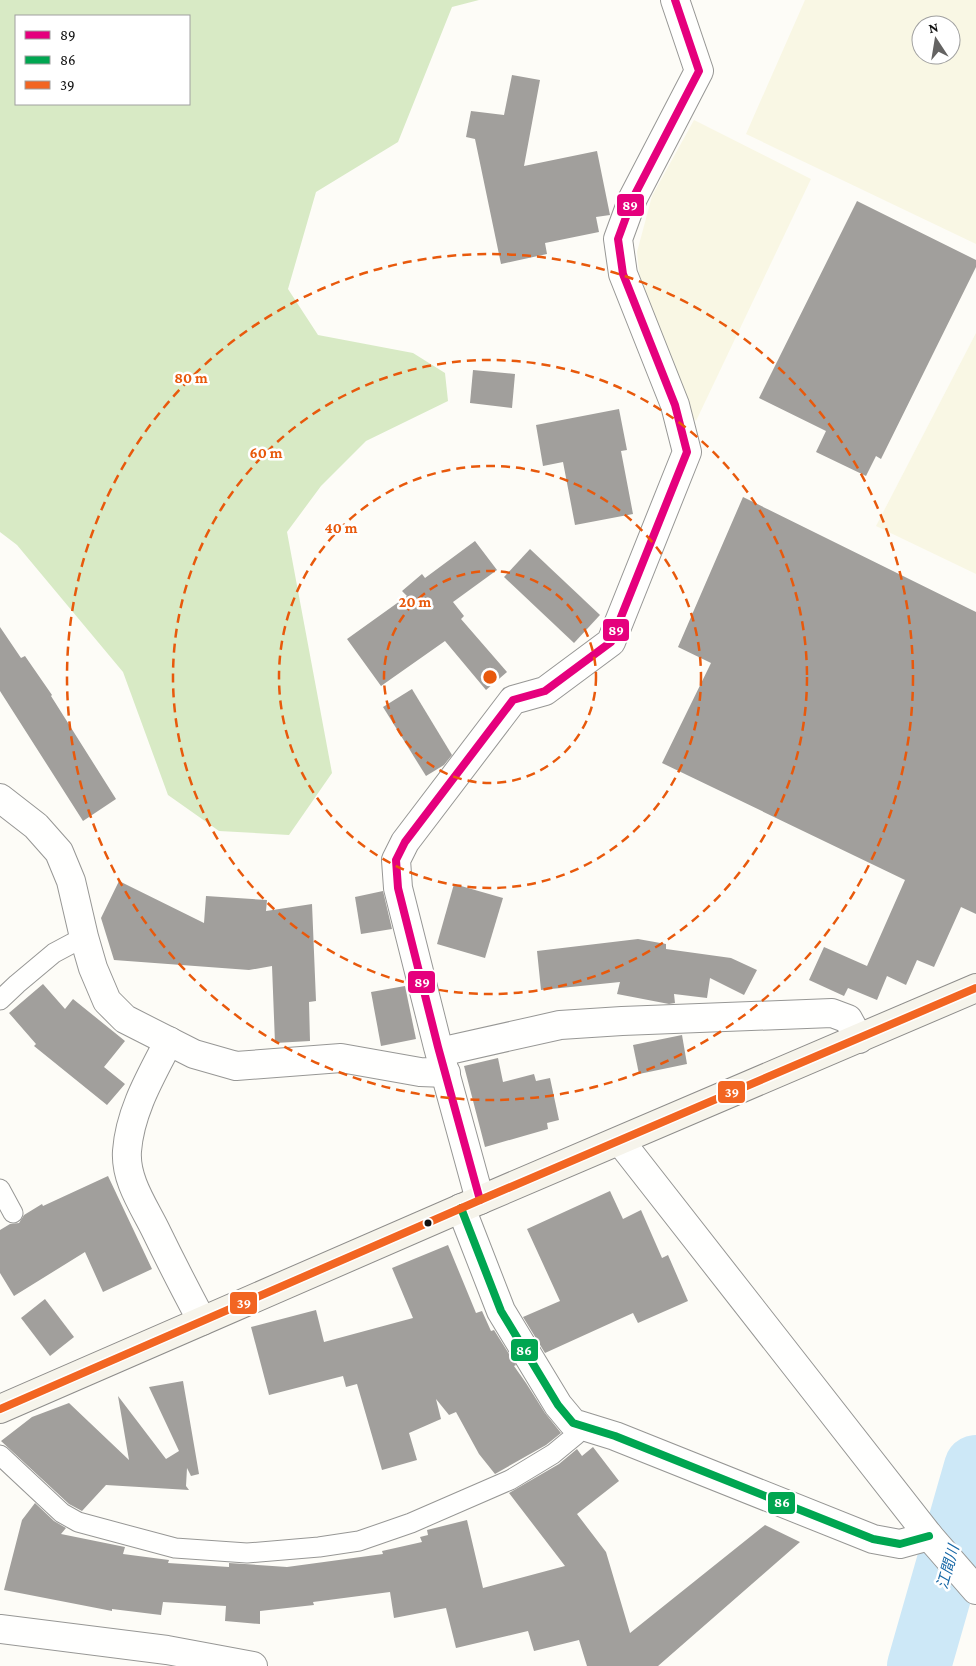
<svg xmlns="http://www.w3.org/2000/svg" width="976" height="1666" viewBox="0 0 976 1666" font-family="'Crimson Pro','Noto Sans JP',serif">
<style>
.farmland{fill:#f9f7e4;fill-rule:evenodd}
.forest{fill:#d8eac5;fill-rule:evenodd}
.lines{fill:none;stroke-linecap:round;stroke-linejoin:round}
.river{stroke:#cde8f7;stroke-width:64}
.building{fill:#a19f9c}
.lane-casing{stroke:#979795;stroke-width:21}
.street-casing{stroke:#979795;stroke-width:30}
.secondary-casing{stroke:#8e8d8b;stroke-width:30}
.lane{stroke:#fffffe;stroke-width:19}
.street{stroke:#fffffe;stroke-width:28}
.secondary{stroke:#f6f4eb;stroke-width:28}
.bus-1-casing{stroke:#fff;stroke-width:11}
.bus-2-casing{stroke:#fff;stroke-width:11}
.bus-3-casing{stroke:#fff;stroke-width:11}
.bus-1{stroke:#e5007d;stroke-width:8}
.bus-2{stroke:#00a651;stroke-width:8}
.bus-3{stroke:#f26522;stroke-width:8}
.ring{fill:none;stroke:#e8590c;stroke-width:2.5;stroke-dasharray:9 6}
.bus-dot{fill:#111;stroke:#fff;stroke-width:2}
.labels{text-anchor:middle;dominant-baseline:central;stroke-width:5;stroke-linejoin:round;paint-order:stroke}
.water-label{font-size:15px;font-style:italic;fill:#1768a6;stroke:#fff}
.centre{fill:#e8590c;stroke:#fff;stroke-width:2.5}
.ring-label{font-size:15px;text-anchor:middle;font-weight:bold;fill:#e8590c;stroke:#fff;stroke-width:5;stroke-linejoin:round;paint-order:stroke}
.line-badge{stroke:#fff;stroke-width:2}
.badge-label{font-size:14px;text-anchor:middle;font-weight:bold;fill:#fff}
</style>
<rect width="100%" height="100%" fill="#fdfcf7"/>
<g class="farmland">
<path d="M805 0H976V244L746 134ZM921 25H951V55H921Z"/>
<path d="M694 120 811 179 696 421 691 415 640 282 637 252 652 196Z"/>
<path d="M976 333V574L876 526Z"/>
</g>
<path class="forest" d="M0 0H479L452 7 398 142 316 192 288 289 318 335 413 353 445 373 448 401 366 441 321 486 287 532 332 773 289 835 219 831 168 795 123 672 17 545 0 532ZM16 16H189V104H16Z"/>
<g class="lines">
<path class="river" d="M919 1666 976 1467"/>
</g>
<g class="building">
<path d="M512 75 540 80 524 166 597 151 610 215 596 217 599 232 545 243 547 254 501 264 475 139 466 137 471 111 504 115Z"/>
<path d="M857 201 976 260V267L881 459 876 456 866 476 816 452 826 431 759 398Z"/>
<path d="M473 370 515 374 512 408 470 403Z"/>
<path d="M619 409 627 450 621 451 633 514 575 525 563 462 543 466 536 425Z"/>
<path d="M743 497 976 612V914L961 907 934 967 917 960 906 985 887 976 877 1000 848 988 844 996 809 980 824 947 867 966 905 880 662 763 711 663 678 647Z"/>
<path d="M475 541 497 570 453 602 464 616 461 619 507 672 486 690 445 641 381 686 347 639 407 596 402 591 422 574 425 578Z"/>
<path d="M530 549 600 615 574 643 504 577Z"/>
<path d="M0 627 21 658 25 656 52 695 51 696 116 799 83 821 0 691Z"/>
<path d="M412 689 452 755 444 765 426 776 383 707Z"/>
<path d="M119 881 204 923 206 896 267 900 266 911 312 904 316 1001 309 1002 310 1041 275 1043 272 966 249 970 114 960 101 918Z"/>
<path d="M454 884 503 898 485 958 437 944Z"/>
<path d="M383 891 392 929 361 934 355 897Z"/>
<path d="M638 939 666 944V949L731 958 757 970 744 995 710 978 707 998 674 994 675 1003 669 1004 617 994 620 982 541 990 537 951Z"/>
<path d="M43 984 65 1009 73 999 125 1041 104 1067 125 1084 107 1105 34 1046 36 1044 9 1013Z"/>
<path d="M405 986 416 1039 381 1046 371 992Z"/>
<path d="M682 1035 687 1064 639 1074 633 1045Z"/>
<path d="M498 1058 503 1082 534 1074 536 1081 550 1078 559 1120 547 1123 548 1129 485 1147 464 1066Z"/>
<path d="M108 1176 152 1269 103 1292 85 1252 14 1296 0 1273V1230L10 1224 19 1223 24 1215 42 1204 43 1206Z"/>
<path d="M610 1191 623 1219 641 1210 662 1258 668 1255 688 1301 638 1323 633 1313 545 1353 523 1317 560 1301 527 1229Z"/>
<path d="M448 1245 476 1313 482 1311 491 1331 494 1330 516 1365 514 1366 526 1383 545 1413 561 1433 546 1445 495 1474 479 1454 456 1412 449 1415 436 1399 441 1419 409 1433 417 1460 382 1470 357 1384 346 1387 343 1376 269 1395 251 1327 316 1310 324 1342 413 1318 392 1268Z"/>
<path d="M45 1299 74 1337 50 1356 21 1318Z"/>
<path d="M183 1381 199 1474 191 1476 187 1468 186 1486 189 1490 106 1485 82 1511 69 1504 1 1441 32 1417 69 1403 129 1460 118 1396 166 1459 179 1451 149 1387Z"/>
<path d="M593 1447 619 1481 577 1514 606 1552 630 1633 765 1525 800 1542 658 1666H587L579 1640 534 1651 528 1631 456 1648 446 1608 394 1618 390 1592 313 1602 314 1605 260 1611V1624L225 1621 226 1606 163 1602 161 1615 112 1609V1611L4 1590 22 1520 35 1503 54 1521 66 1528 61 1534 125 1547 123 1554 169 1560 168 1563 229 1567V1563L287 1567 383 1554 382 1551 422 1542 420 1537 428 1535 427 1530 467 1520 483 1588 565 1566 509 1493 559 1464 577 1449 582 1456Z"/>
</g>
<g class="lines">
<g class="lane-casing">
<g id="lane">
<path d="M0 1000 17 984 54 953 84 937"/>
<path d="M0 1189 13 1213"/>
<path d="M0 1455 62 1513 78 1522 175 1548 247 1553 319 1547 359 1541 411 1523 510 1480 553 1454 576 1435 583 1426"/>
</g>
</g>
<g class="street-casing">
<g id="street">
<path d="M0 798 36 826 59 852 71 881 84 937 93 968 107 1001 125 1019 194 1054 236 1066 341 1058 420 1072 446 1073"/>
<path d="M169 1041C151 1076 130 1111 127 1151 125 1179 143 1205 155 1229 170 1260 186 1291 202 1321"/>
<path d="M440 1052 560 1025 622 1021 832 1013 848 1019 859 1039"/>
<path d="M620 1141 929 1536 976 1590"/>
<path d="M480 1200 438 1047 398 888 396 860 405 842 513 700 545 691 611 642 687 452 675 405 623 274 618 239 633 198 699 71 675 0"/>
<path d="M461 1208 501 1311 558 1405 573 1423 615 1436 873 1539 900 1544 929 1536"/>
<path d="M0 1629 167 1650 253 1666"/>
</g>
</g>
<g class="secondary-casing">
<path id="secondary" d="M0 1409 480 1200 976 988"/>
</g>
<use href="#lane" class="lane"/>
<use href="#street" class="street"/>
<use href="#secondary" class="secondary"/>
<g class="bus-1-casing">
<path id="bus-1" d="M480 1200 438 1047 398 888 396 860 405 842 513 700 545 691 611 642 687 452 675 405 623 274 618 239 633 198 699 71 675 0"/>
</g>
<g class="bus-2-casing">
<path id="bus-2" d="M461 1208 501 1311 558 1405 573 1423 615 1436 873 1539 900 1544 929 1536"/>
</g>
<g class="bus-3-casing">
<path id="bus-3" d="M0 1409 480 1200 976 988"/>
</g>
<use href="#bus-1" class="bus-1"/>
<use href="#bus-2" class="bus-2"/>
<use href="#bus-3" class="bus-3"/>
</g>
<g class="ring">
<circle cx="490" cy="677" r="106"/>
<circle cx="490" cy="677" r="211"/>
<circle cx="490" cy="677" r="317"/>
<circle cx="490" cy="677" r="423"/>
</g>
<circle class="bus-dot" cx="428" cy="1223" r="4.5"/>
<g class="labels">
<g class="water-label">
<text transform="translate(948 1567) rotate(-74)">江間川</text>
</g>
</g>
<circle cx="490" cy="677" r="8" class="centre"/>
<g class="ring-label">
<text x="191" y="383">80 m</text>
<text x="266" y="458">60 m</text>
<text x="341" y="533">40 m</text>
<text x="415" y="607">20 m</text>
</g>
<g class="line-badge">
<rect x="616" y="193" width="29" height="24" rx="5" fill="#e5007d"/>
<rect x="602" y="618" width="28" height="24" rx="5" fill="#e5007d"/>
<rect x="407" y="970" width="29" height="24" rx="5" fill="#e5007d"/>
<rect x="717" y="1080" width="29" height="24" rx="5" fill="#f26522"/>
<rect x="229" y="1291" width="29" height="24" rx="5" fill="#f26522"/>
<rect x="510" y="1338" width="29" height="24" rx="5" fill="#00a651"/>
<rect x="767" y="1491" width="29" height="24" rx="5" fill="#00a651"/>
</g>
<g class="badge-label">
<text x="630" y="210">89</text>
<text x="616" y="635">89</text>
<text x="422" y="987">89</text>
<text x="732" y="1097">39</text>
<text x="244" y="1308">39</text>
<text x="524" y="1355">86</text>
<text x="782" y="1507">86</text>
</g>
<rect x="15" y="15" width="175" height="90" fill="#ffffff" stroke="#a0a0a0"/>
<rect x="25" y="31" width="25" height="8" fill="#e5007d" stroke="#a0a0a0"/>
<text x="60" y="40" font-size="15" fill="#111111">89</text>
<rect x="25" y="56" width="25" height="8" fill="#00a651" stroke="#a0a0a0"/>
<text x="60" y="65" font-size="15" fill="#111111">86</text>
<rect x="25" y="81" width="25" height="8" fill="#f26522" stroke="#a0a0a0"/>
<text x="60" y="90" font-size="15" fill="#111111">39</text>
<g transform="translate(936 40) rotate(348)"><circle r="24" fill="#ffffff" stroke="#a0a0a0"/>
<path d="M0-4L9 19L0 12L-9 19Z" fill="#646362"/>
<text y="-8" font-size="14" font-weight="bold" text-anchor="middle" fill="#111111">N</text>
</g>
</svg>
